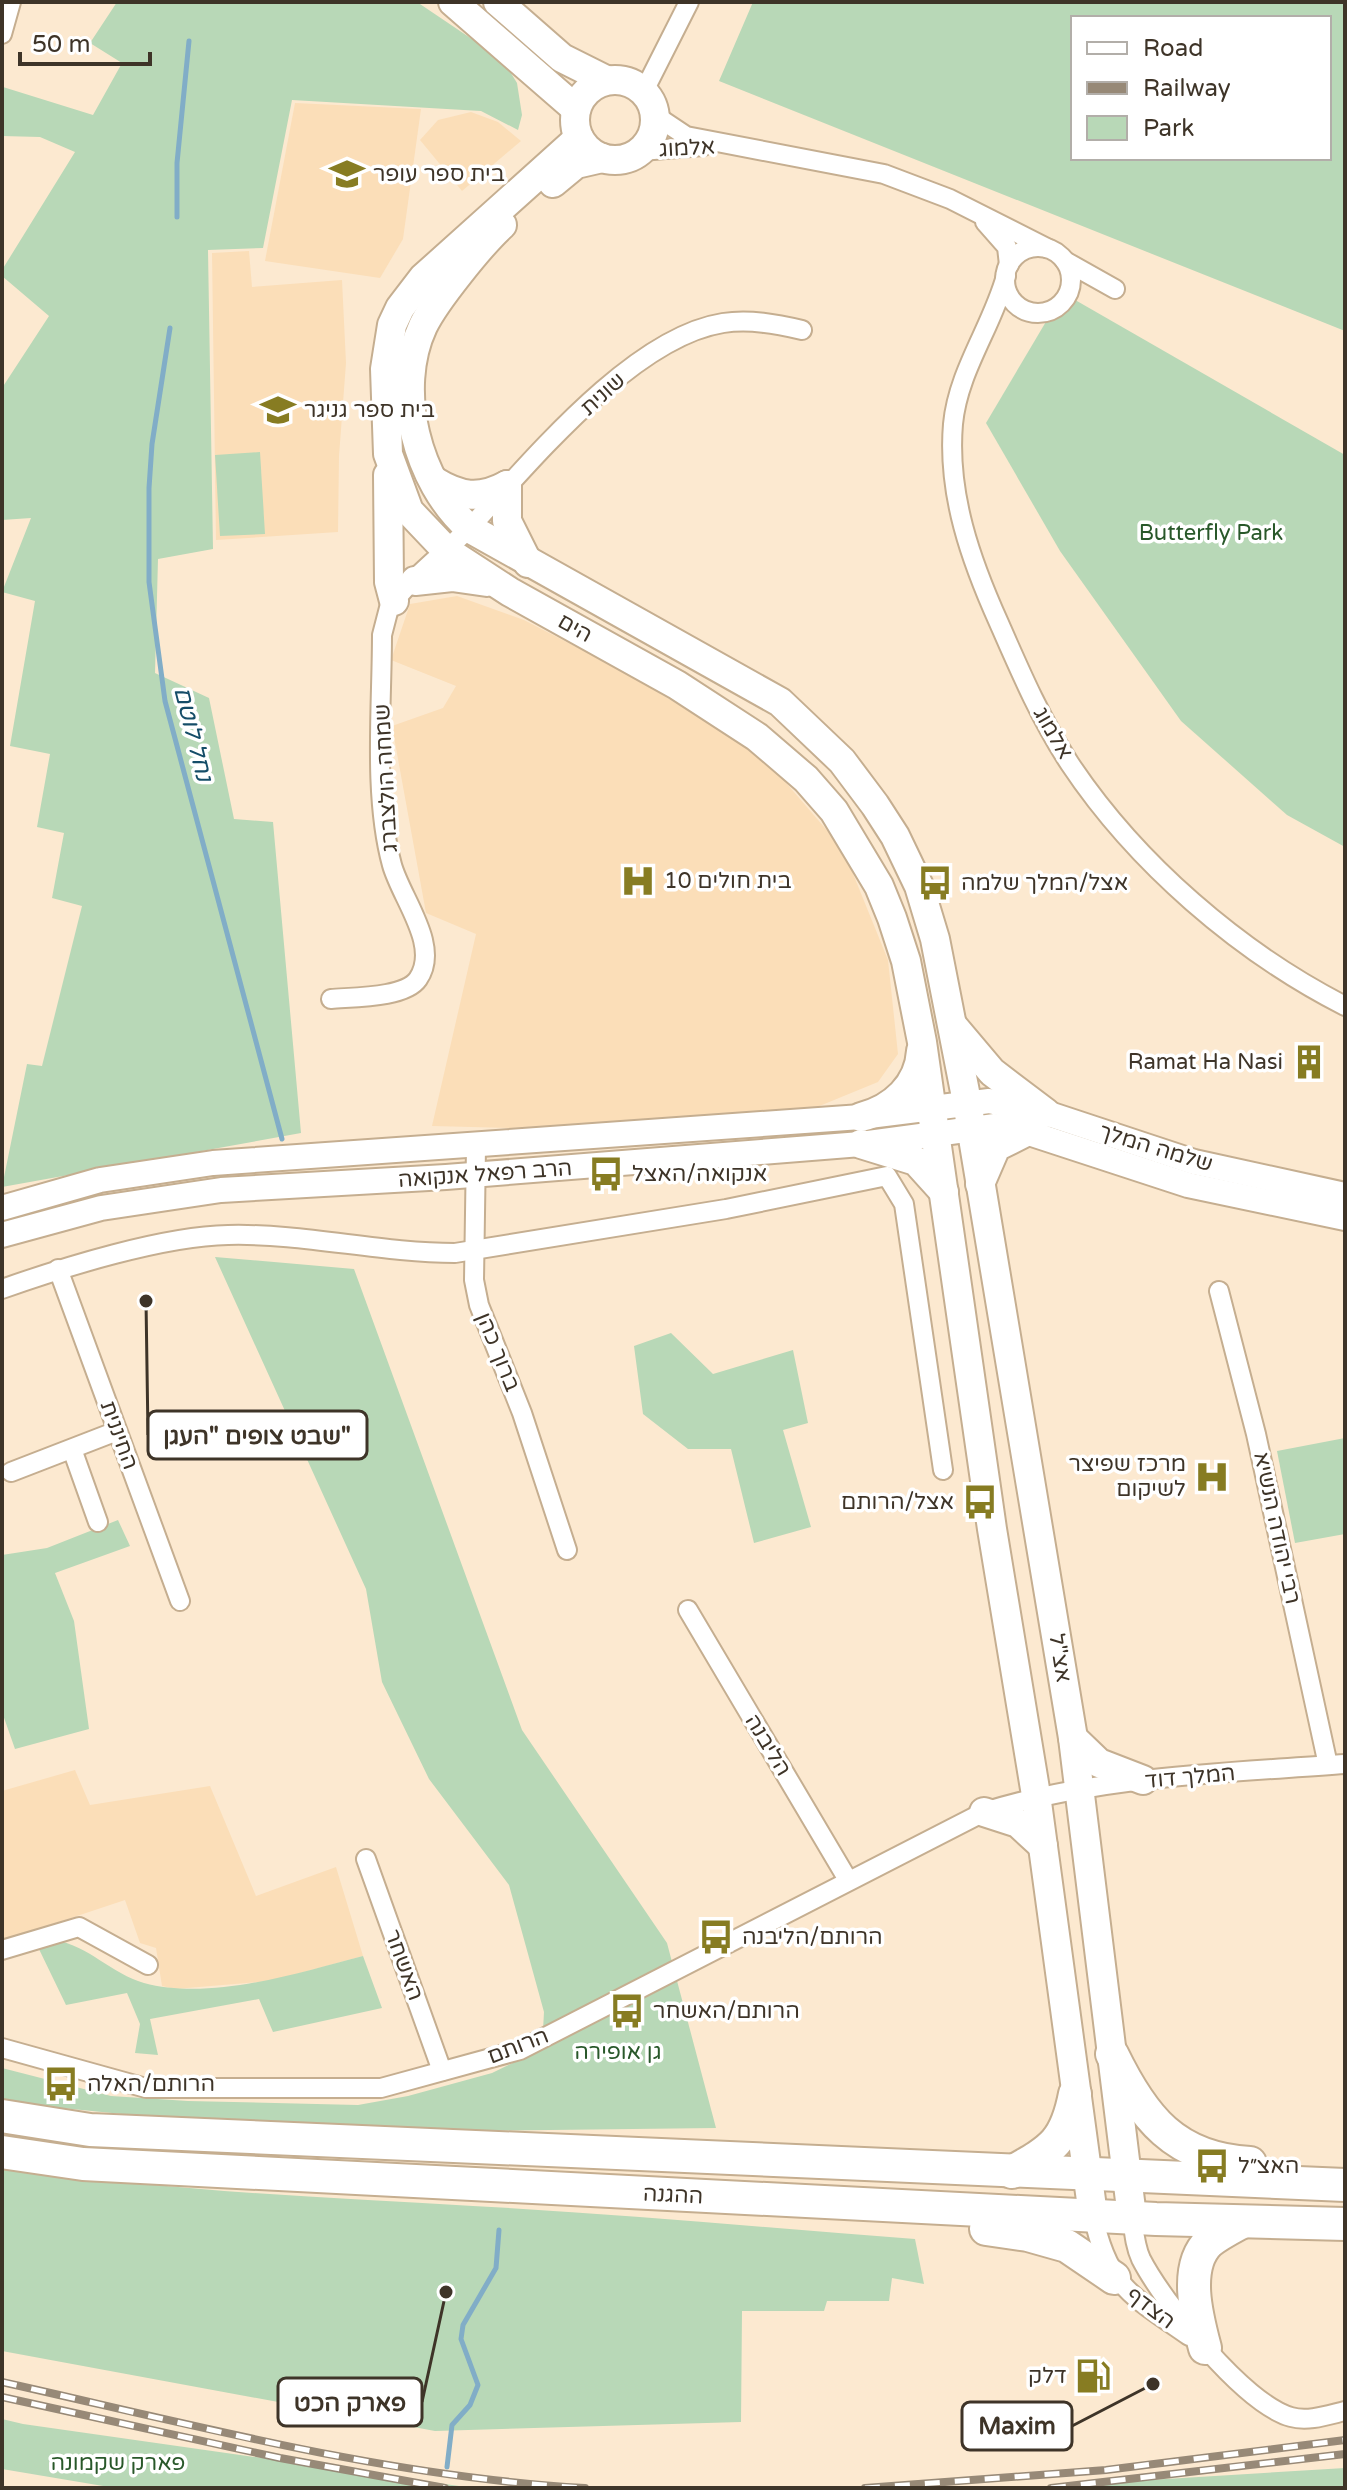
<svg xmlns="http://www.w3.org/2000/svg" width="1347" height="2490" viewBox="0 0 1347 2490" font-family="'Varela Round',Heebo,sans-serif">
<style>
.built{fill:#fbdeb8}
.green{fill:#b8d8b7;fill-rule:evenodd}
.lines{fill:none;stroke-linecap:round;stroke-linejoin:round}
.stream{stroke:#81adc7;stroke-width:5}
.street-casing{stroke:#c5ae90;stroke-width:22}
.secondary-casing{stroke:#c5ae90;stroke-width:28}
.primary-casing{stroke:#c5ae90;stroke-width:32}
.highway-casing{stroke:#c5ae90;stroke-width:36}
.street{stroke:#fff;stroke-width:18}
.secondary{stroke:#fff;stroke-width:24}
.primary{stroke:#fff;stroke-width:28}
.highway{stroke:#fff;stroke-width:32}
.rail-casing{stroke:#978977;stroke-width:8}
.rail{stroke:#fff;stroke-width:5;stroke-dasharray:15;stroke-linecap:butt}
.labels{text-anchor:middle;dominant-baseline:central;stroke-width:7;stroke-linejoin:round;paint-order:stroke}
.street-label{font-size:22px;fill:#3e3428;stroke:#fff}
.poi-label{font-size:22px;fill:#3e3428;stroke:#fff;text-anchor:start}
.park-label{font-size:22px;fill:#29582a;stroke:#fff}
.water-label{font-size:24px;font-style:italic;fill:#154d68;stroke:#fff}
.leader{fill:none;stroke:#3e3428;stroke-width:3}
.callout-dot{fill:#3e3428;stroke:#fff;stroke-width:3}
.callout{fill:#fff;stroke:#3e3428;stroke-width:3}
.callout-label{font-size:24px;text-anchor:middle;font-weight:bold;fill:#3e3428}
</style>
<rect width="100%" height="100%" fill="#fce9d0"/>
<g class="built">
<path d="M295 103 421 109 403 239 380 278 265 261Z"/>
<path d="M471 112 498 122 521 141 462 191 420 140 438 120Z"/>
<path d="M249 251 252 287 342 280 346 363 339 456 338 532 216 540 212 253Z"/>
<path d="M457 596 524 620 621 670 763 756 843 849 888 960 898 1054 878 1082 817 1107 738 1115 511 1128 432 1126 476 934 426 913 392 726 443 708 456 686 391 660 410 604Z"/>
<path d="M75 1770 90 1805 210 1786 256 1896 336 1867 363 1956 271 1981 175 1989 162 1986 156 1948 140 1943 125 1900 2 1941V1791Z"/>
</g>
<g class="green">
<path d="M117 2H417L503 60 517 83 522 115 518 130 481 111 292 100 263 248 208 250 213 549 158 559 155 673 209 698 234 819 273 822 301 1133 2 1187 27 1064 42 1066 82 906 52 898 64 833 37 827 50 754 10 746 35 601 2 592 31 518 2 520V388L49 316 2 276V270L75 152 40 137 2 136V91L3 87 93 115 122 63 90 43Z"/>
<path d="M753 2H1345V331L719 81ZM1073 18H1329V158H1073Z"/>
<path d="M1063 293 1345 455V847L1287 815 1181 721 1060 551 986 423Z"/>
<path d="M260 452 265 534 220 536 215 455Z"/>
<path d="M215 1257 354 1269 522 1730 667 1943 716 2128 399 2132 132 2115 2 2102V2068L111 2096 188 2101 358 2105 408 2096 492 2073 542 2049 544 2012 509 1885 429 1779 382 1682 366 1589Z"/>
<path d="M671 1333 713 1374 793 1350 808 1423 783 1430 811 1527 754 1543 731 1449H688L643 1414 634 1346Z"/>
<path d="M1345 1438V1534L1295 1543 1277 1451Z"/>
<path d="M118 1520 130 1546 55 1573 74 1621 89 1729 15 1749 2 1712V1555L47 1548Z"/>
<path d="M55 1940C89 1946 112 1974 144 1983 211 2001 298 1973 363 1956L382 2008 273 2032 259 1999 150 2019 158 2055 135 2053 140 2024 127 1993 66 2005 37 1945Z"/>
<path d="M2 2165C159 2191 315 2197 473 2206 621 2214 768 2228 915 2239L924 2284 892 2278 889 2301H827L824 2311H742L741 2422 435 2431 2 2351Z"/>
<path d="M2 2419 23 2424 473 2488H115L2 2469Z"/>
<path d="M1345 2468V2488H1019Z"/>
</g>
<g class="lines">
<g class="stream">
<path d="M177 217V163L189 41"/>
<path d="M170 328 152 444 149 488V582L165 701 282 1139"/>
<path d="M447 2467 452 2425 470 2405 478 2385 461 2339 463 2325 496 2268 499 2230"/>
</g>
<g class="street-casing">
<g id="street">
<path d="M2 34 11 2"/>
<path d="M644 91 689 2"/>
<path d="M656 116 686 136 884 174 950 199 1047 248"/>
<path d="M641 151 703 146"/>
<path d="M985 222 1007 247 1009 265"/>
<circle cx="1038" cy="280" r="33"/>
<path d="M1065 261 1115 289"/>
<path d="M1006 276C992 327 958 371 953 424 947 494 971 561 999 623 1020 671 1041 720 1070 764 1136 863 1239 952 1345 1006"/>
<path d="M331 999C353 997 405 998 418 979 441 946 401 898 392 865 373 796 382 706 382 635L389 608C412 576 448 551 475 522 535 457 634 337 723 323 750 319 776 324 802 330"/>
<path d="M476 1147 474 1280 479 1305 522 1413 567 1550"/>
<path d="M58 1269 180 1601"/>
<path d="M2 1289C64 1267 164 1236 228 1235 304 1233 379 1253 455 1253L726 1209 887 1176 904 1204 943 1470"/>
<path d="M1219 1291 1256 1434 1328 1765"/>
<path d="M72 1449 98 1522"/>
<path d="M11 1472 117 1431"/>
<path d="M688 1610 848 1880"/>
<path d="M366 1859 442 2071"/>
<path d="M2 1950 79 1927 148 1965"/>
<path d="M2 2048 146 2088H381L520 2050 984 1812C1100 1776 1224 1773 1345 1764"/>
<path d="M1093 2215C1108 2287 1132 2296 1189 2336"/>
<path d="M1132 2217C1134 2232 1135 2246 1141 2259 1163 2302 1244 2404 1291 2417 1308 2422 1328 2415 1345 2411"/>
</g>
</g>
<g class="secondary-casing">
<g id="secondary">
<path d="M2 1208 100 1180 213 1163 861 1117 989 1101 1046 1113 1194 1162 1345 1195"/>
<path d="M2 1235 101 1208 221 1190 446 1177 861 1144 995 1126 1026 1132 1188 1185 1345 1218"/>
</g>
</g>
<g class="primary-casing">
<g id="primary">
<path d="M453 2 576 109"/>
<path d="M498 2 562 58 606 80"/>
<circle cx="615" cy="120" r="40"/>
<path d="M579 138 423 278 400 308 392 325 385 369 388 454 409 511 447 551 510 592 677 685 757 737 806 779 834 811 879 886 892 918 906 961 922 1042 992 1529 1036 1795 1093 2215"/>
<path d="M553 183 576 164 602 158"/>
<path d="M502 225C481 244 435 301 423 326 393 390 417 482 469 528L780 702 842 761 875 805 895 836 919 886 935 939 967 1102 1073 1738 1132 2217"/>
<path d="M388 475 389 582 394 601"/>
<path d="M434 481C460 497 479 500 507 485"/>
<path d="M507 485V521L528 563"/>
<path d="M415 581 452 577 487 582"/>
<path d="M954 1027 992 1072 1046 1113"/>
<path d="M861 1117C893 1109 919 1085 921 1051"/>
<path d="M861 1144 916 1161 944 1192"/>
<path d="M980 1184 996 1147 1026 1132"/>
<path d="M1073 1738 1099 1763 1143 1780"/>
<path d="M984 1812 1018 1823 1043 1846"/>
</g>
</g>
<g class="highway-casing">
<g id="highway">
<path d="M1112 2054C1143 2118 1175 2159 1250 2163"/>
<path d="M2 2116 90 2130 1345 2185"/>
<path d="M2 2152 83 2164 1156 2219 1345 2224"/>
<path d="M1012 2172C1053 2149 1066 2141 1075 2094"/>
<path d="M986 2229 1028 2235 1067 2246 1114 2278"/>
<path d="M1205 2348C1197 2318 1183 2267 1209 2242 1219 2234 1231 2228 1242 2222"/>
</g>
</g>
<use href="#street" class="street"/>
<use href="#secondary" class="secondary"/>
<use href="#primary" class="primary"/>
<use href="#highway" class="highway"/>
<g class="rail-casing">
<g id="rail">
<path d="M2 2382C194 2425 388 2477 585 2488"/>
<path d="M2 2397 280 2458 445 2488"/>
<path d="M865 2488 1106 2470 1345 2440"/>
<path d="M1051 2488 1345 2454"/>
</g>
</g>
<use href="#rail" class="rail"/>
</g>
<defs>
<g id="school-bare" transform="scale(2.76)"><path d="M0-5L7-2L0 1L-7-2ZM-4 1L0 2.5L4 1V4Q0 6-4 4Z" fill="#877c22" stroke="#fff" stroke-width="2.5" paint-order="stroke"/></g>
<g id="hospital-bare" transform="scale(2.76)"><path d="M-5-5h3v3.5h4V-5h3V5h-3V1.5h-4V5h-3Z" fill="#877c22" stroke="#fff" stroke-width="2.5" paint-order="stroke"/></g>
<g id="bus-bare" transform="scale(2.76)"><path d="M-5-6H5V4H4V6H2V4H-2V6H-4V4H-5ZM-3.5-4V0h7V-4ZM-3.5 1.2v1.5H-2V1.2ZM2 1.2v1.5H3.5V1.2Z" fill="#877c22" stroke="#fff" stroke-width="2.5" paint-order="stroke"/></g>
<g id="building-bare" transform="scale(2.76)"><path d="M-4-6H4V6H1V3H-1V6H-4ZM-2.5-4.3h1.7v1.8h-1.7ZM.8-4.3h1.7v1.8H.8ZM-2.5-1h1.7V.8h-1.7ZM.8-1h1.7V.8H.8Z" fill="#877c22" stroke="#fff" stroke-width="2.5" paint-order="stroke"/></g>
<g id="fuel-bare" transform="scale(2.76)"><path d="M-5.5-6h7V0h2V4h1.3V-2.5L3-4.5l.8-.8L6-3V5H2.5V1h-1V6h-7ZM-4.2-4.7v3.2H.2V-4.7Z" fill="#877c22" stroke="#fff" stroke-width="2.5" paint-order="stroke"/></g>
</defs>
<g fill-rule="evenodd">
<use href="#school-bare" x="347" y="174"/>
<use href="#school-bare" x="278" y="410"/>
<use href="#hospital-bare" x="638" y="881"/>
<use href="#bus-bare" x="935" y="883"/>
<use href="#building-bare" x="1309" y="1062"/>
<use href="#bus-bare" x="606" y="1174"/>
<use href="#hospital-bare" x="1212" y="1477"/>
<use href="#bus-bare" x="980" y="1502"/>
<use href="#bus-bare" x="716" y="1937"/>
<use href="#bus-bare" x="627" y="2011"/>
<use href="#bus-bare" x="61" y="2084"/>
<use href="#bus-bare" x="1212" y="2166"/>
<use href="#fuel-bare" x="1093" y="2376"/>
</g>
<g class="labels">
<g class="street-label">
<text transform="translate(687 148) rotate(-3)">אלמוג</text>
<text transform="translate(603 394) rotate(-42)">שונית</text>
<text transform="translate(575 628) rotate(29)">הים</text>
<text transform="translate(1053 733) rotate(60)">אלמוג</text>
<text transform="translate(386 778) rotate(-93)">שמחה הולצברג</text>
<text transform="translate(1156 1148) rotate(17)">שלמה המלך</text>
<text transform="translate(485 1174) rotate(-4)">הרב רפאל אנקואה</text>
<text transform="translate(498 1352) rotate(68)">ברוך כהן</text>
<text transform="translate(119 1435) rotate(70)">החיננית</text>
<text transform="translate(1277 1528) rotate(78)">רבי יהודה הנשיא</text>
<text transform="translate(1060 1658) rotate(81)">אצ"ל</text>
<text transform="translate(768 1745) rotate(59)">הליבנה</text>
<text transform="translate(1190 1777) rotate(-5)">המלך דוד</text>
<text transform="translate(404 1965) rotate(70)">האשחר</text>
<text transform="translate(518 2046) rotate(-21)">הרותם</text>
<text transform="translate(673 2195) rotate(3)">ההגנה</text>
<text transform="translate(1151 2308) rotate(37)">הצדף</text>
</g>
<g class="poi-label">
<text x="373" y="174">בית ספר עופר</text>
<text x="304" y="410">בית ספר גניגר</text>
<text x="664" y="881">בית חולים 10</text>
<text x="961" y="883">אצל/המלך שלמה</text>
<text x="1283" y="1062" text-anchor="end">Ramat Ha Nasi</text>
<text x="632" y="1174">אנקואה/האצל</text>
<text x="1186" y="1464" text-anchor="end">מרכז שפיצר<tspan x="1186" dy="25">לשיקום</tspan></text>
<text x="954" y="1502" text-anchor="end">אצל/הרותם</text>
<text x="742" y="1937">הרותם/הליבנה</text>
<text x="653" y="2011">הרותם/האשחר</text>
<text x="87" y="2084">הרותם/האלה</text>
<text x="1238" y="2166">האצ״ל</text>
<text x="1067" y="2376" text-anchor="end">דלק</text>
</g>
<g class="park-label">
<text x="1211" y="533">Butterfly Park</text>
<text x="618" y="2052">גן אופירה</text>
<text x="118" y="2463">פארק שקמונה</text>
</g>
<g class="water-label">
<text transform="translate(193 734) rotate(76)">נחל לוטם</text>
</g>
</g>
<path class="leader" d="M146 1301L148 1435M446 2292L422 2402M1153 2384L1072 2426"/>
<g class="callout-dot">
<circle cx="146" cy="1301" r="8"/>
<circle cx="446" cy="2292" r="8"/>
<circle cx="1153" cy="2384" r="8"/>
</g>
<g class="callout">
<rect x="148" y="1411" width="219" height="48" rx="8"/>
<rect x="278" y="2378" width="144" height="48" rx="8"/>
<rect x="962" y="2402" width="110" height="48" rx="8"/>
</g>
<g class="callout-label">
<text x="257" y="1444">שבט צופים "העגן"</text>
<text x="350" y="2411">פארק הכט</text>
<text x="1017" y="2434">Maxim</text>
</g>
<rect width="1347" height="2490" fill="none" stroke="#3e3428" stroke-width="8"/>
<rect x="1071" y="16" width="260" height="144" fill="#ffffff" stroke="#b2aea9" stroke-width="2"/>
<rect x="1087" y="42" width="40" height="12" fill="#ffffff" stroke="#b2aea9" stroke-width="2"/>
<text x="1143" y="56" font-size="24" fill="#3e3428">Road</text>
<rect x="1087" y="82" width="40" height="12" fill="#978977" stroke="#b2aea9" stroke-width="2"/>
<text x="1143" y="96" font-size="24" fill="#3e3428">Railway</text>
<rect x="1087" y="116" width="40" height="24" fill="#b8d8b7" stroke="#b2aea9" stroke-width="2"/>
<text x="1143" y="136" font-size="24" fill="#3e3428">Park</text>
<path d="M20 52v12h130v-12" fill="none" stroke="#3e3428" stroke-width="4"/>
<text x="32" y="52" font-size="24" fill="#3e3428" stroke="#ffffff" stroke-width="6" paint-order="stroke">50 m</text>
</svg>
